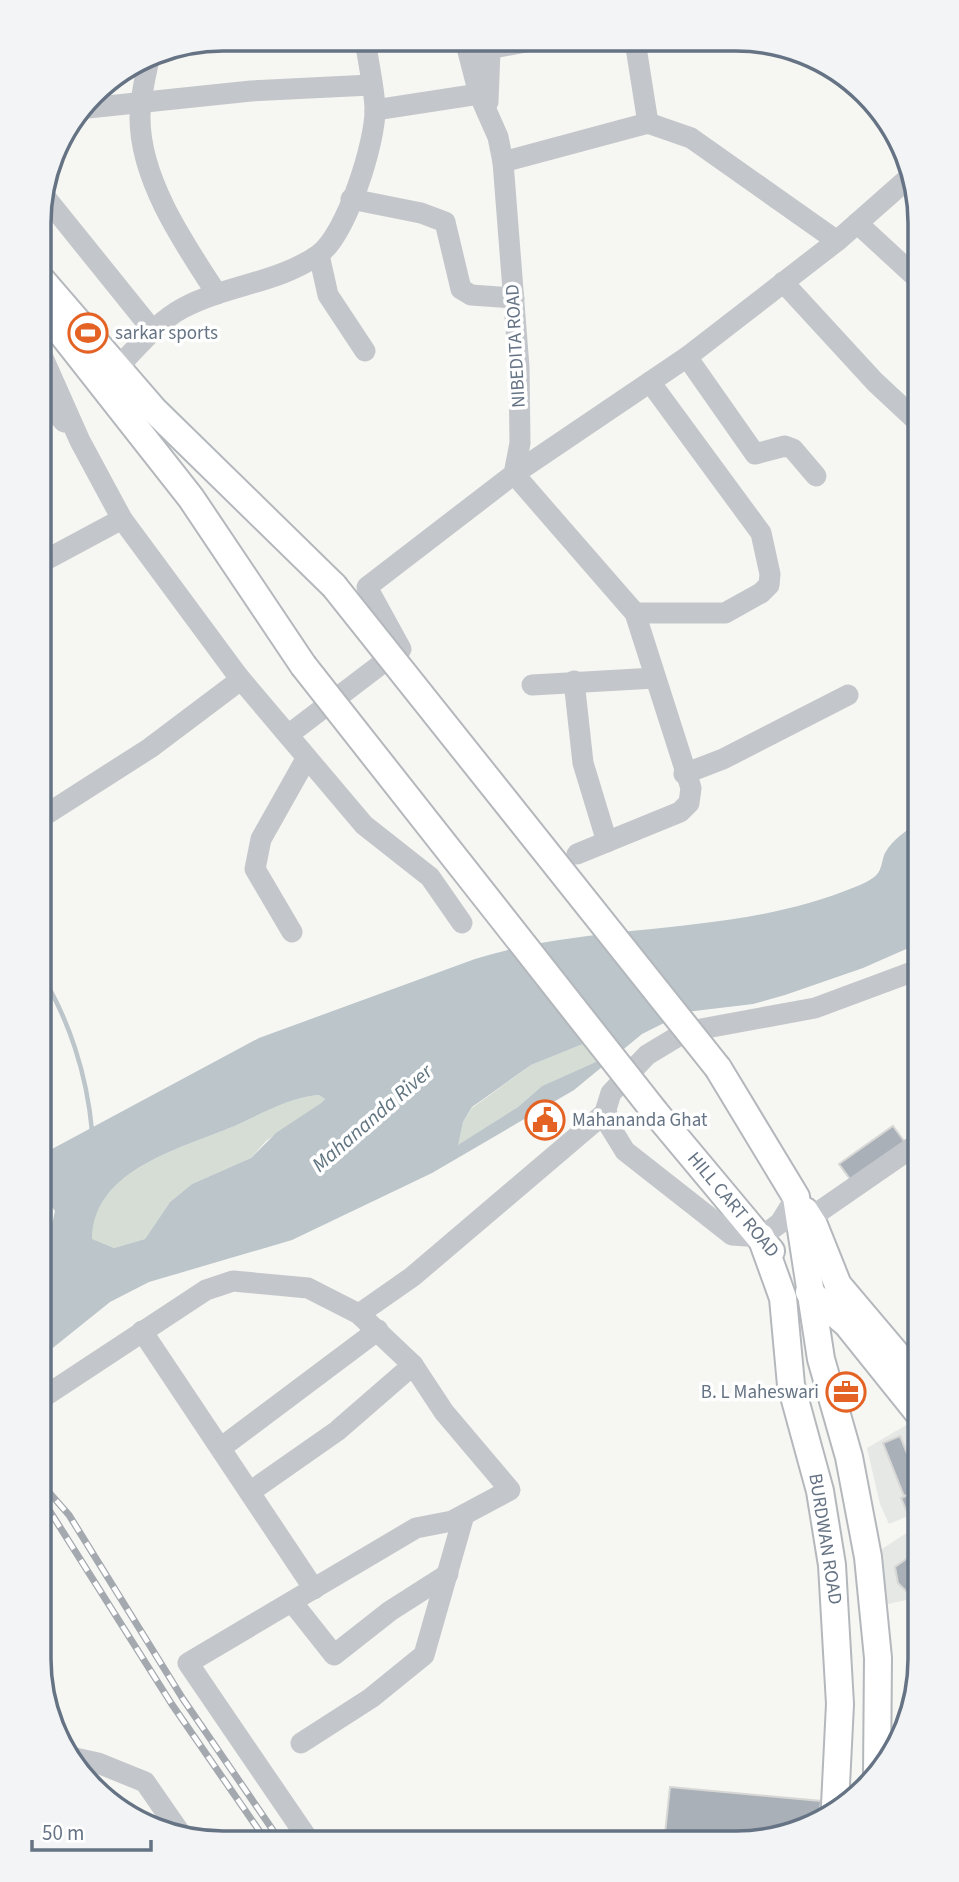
<svg xmlns="http://www.w3.org/2000/svg" width="959" height="1882" viewBox="0 0 959 1882" font-family="'Source Sans 3',sans-serif">
<style>
.built{fill:#e6e8e6}
.green{fill:#d6ddd4}
.water{fill:#bbc5ca;fill-rule:evenodd}
.lines{fill:none;stroke-linecap:round;stroke-linejoin:round}
.stream{stroke:#bbc5ca;stroke-width:4.5}
.building{fill:#a9b0b7;stroke:#d7d7d5;stroke-width:2}
.major-casing{stroke:#b4b8bc;stroke-width:30}
.minor{stroke:#c3c6ca;stroke-width:21}
.major{stroke:#fff;stroke-width:26}
.rail-casing{stroke:#a4a9af;stroke-width:7}
.rail{stroke:#fff;stroke-width:4.5;stroke-dasharray:13;stroke-linecap:butt}
.major-bridge-casing{stroke:#b4b8bc;stroke-width:30;stroke-linecap:butt}
.major-bridge{stroke:#fff;stroke-width:26}
.labels{text-anchor:middle;dominant-baseline:central;stroke-width:7;stroke-linejoin:round;paint-order:stroke}
.poi-label{font-size:19px;fill:#657384;stroke:#fff;text-anchor:start}
.street-label{font-size:19px;fill:#657384;stroke:#fff}
.water-label{font-size:21px;font-style:italic;fill:#607580;stroke:#fff}
.rim{fill:none;stroke:#657384;stroke-width:3.5}
</style>
<rect width="100%" height="100%" fill="#f6f6f2"/>
<g class="built">
<path d="M908 1424 920 1440V1511L889 1524 880 1504 867 1448Z"/>
<path d="M920 1524V1597L879 1606 873 1555Z"/>
</g>
<g class="green">
<path d="M588 1042 600 1060 542 1086 518 1107 457 1146 463 1122 472 1108 531 1065Z"/>
<path d="M319 1095 325 1099 321 1103 266 1141 251 1158 192 1184 170 1202 145 1239 114 1248 91 1239C94 1167 188 1147 239 1124 265 1112 291 1097 319 1095Z"/>
</g>
<path class="water" d="M920 823V942L913 946 863 968 785 995 753 1004 686 1012 642 1034 574 1090 432 1173 292 1240 149 1282 110 1302 39 1359V1251L52 1225 55 1211 52 1207 39 1208V1156L259 1038 475 959C600 920 732 938 855 887 861 885 874 879 878 873 882 868 882 859 885 853 892 840 907 829 920 823ZM588 1042 600 1060 542 1086 518 1107 458 1145 463 1122 472 1107 531 1065ZM319 1095 325 1099 321 1103 276 1133 251 1158 192 1184 170 1202 145 1239 114 1248 92 1239C93 1167 188 1147 239 1124 265 1112 291 1097 319 1095Z"/>
<g class="lines">
<path class="stream" d="M39 971C69 1018 87 1075 92 1131"/>
</g>
<g class="building">
<path d="M893 1126 907 1145 853 1183 839 1164Z"/>
<path d="M900 1436 920 1485V1490L904 1496 883 1443Z"/>
<path d="M920 1490V1504L906 1510 901 1498Z"/>
<path d="M920 1554V1593L913 1598 898 1583 895 1567 909 1557 912 1560Z"/>
<path d="M670 1787 821 1801 819 1817 795 1834 737 1843H664Z"/>
</g>
<g class="lines">
<g class="major-casing">
<g id="major">
<path d="M40 278 154 410 334 586"/>
<path d="M40 306 191 498 303 665"/>
<path d="M718 1068 796 1197 821 1359 849 1457 868 1557 878 1658 877 1776"/>
<path d="M655 1112 771 1251"/>
<path d="M805 1211 814 1225 838 1285 920 1382"/>
<path d="M761 1237 783 1298 791 1385 820 1491 832 1565 840 1704 835 1805"/>
<path d="M809 1292 847 1324 920 1415"/>
</g>
</g>
<g class="minor">
<path d="M487 40 490 50 488 102"/>
<path d="M635 41 648 123"/>
<path d="M477 51 536 40"/>
<path d="M150 54C146 75 140 96 140 118 140 180 185 245 217 294"/>
<path d="M88 108 251 91 371 85"/>
<path d="M375 110 479 94"/>
<path d="M503 162 648 123 691 138 837 241"/>
<path d="M42 193 154 332"/>
<path d="M351 199 421 213 445 222 461 289 471 295 514 298"/>
<path d="M857 223 920 281"/>
<path d="M319 255 328 295 365 351"/>
<path d="M783 282 875 382 920 424"/>
<path d="M687 357 755 454 785 446 793 449 816 476"/>
<path d="M116 369C136 349 158 321 183 308 226 285 278 283 318 255 346 236 376 142 375 108 374 86 368 62 365 39"/>
<path d="M40 394 64 422"/>
<path d="M40 563 122 519"/>
<path d="M635 613H725L761 593 769 585 770 574 761 533 650 382"/>
<path d="M238 676 364 825 430 877 462 923"/>
<path d="M574 681 583 763 607 842"/>
<path d="M532 685 655 678"/>
<path d="M288 735 401 649 367 587 514 474 520 443 519 367 503 162 498 137 479 94 465 40"/>
<path d="M684 774 723 759 848 695"/>
<path d="M39 819 150 748 235 684 238 676 122 519 80 441 40 351"/>
<path d="M577 854 680 812 689 803 691 788 635 613 514 474 687 357 837 241 913 174"/>
<path d="M292 932 255 869 261 839 306 759"/>
<path d="M796 1197 780 1223 761 1237 732 1235 625 1151 609 1125 606 1109 611 1093 647 1055 685 1032 815 1008 920 969"/>
<path d="M810 1218 920 1142"/>
<path d="M359 1314 412 1277 606 1112"/>
<path d="M142 1331 314 1589"/>
<path d="M39 1400 206 1290 233 1281 308 1288 359 1314 413 1365 444 1412 510 1490 452 1521 416 1528 188 1663 310 1842"/>
<path d="M222 1447 378 1330"/>
<path d="M250 1492 337 1431 413 1365"/>
<path d="M292 1602 334 1655 390 1611 448 1574"/>
<path d="M301 1743 371 1698 424 1655 464 1515"/>
<path d="M75 1758 98 1763 145 1782 181 1834"/>
</g>
<use href="#major" class="major"/>
<g class="rail-casing">
<g id="rail">
<path d="M39 1481 69 1515 183 1699 281 1842"/>
<path d="M39 1494 171 1703 267 1842"/>
</g>
</g>
<use href="#rail" class="rail"/>
<g class="major-bridge-casing">
<g id="major-bridge">
<path d="M334 586 718 1068"/>
<path d="M303 665 655 1112"/>
</g>
</g>
<use href="#major-bridge" class="major-bridge"/>
</g>
<defs>
<g id="stadium-ring" transform="scale(2.0125)"><circle r="9.5" fill="#fff" stroke="#e46324" stroke-width="1.5"/><path d="M0-5a6.5 5 0 1 0 0 10a6.5 5 0 1 0 0-10ZM-3.5-1.8h7v3.6h-7Z" fill="#e46324"/></g>
<g id="civic-ring" transform="scale(2.0125)"><circle r="9.5" fill="#fff" stroke="#e46324" stroke-width="1.5"/><path d="M-.6-6.5H3V-4.5H.6V-3L4-1V1h2V6H-6V1h2V-1L-.6-3ZM-1.2 2.5V6h2.4V2.5Z" fill="#e46324"/></g>
<g id="office-ring" transform="scale(2.0125)"><circle r="9.5" fill="#fff" stroke="#e46324" stroke-width="1.5"/><path d="M-6-3h4V-5.5h4V-3h4V5H-6ZM-1-4.5V-3h2v-1.5ZM-6 0V1H6V0Z" fill="#e46324"/></g>
</defs>
<g fill-rule="evenodd">
<use href="#stadium-ring" x="88" y="333"/>
<use href="#civic-ring" x="545" y="1120"/>
<use href="#office-ring" x="846" y="1392"/>
</g>
<g class="labels">
<g class="poi-label">
<text x="115" y="333">sarkar sports</text>
<text x="572" y="1120">Mahananda Ghat</text>
<text x="819" y="1392" text-anchor="end">B. L Maheswari</text>
</g>
<g class="street-label">
<text transform="translate(516 346) rotate(-93)">NIBEDITA ROAD</text>
<text transform="translate(733 1205) rotate(50)">HILL CART ROAD</text>
<text transform="translate(825 1539) rotate(81)">BURDWAN ROAD</text>
</g>
<g class="water-label">
<text transform="translate(372 1118) rotate(-41)">Mahananda River</text>
</g>
</g>
<path d="M0 0H959V1882H0ZM223 51H736A172 172 0 0 1 908 223V1659A172 172 0 0 1 736 1831H223A172 172 0 0 1 51 1659V223A172 172 0 0 1 223 51Z" fill="#f3f4f5" fill-rule="evenodd"/>
<path class="rim" d="M223 51H736A172 172 0 0 1 908 223V1659A172 172 0 0 1 736 1831H223A172 172 0 0 1 51 1659V223A172 172 0 0 1 223 51Z"/>
<path d="M32 1840v10h119v-10" fill="none" stroke="#657384" stroke-width="3.5"/>
<text x="42" y="1840" font-size="21" fill="#657384" stroke="#ffffff" stroke-width="5" paint-order="stroke">50 m</text>
</svg>
